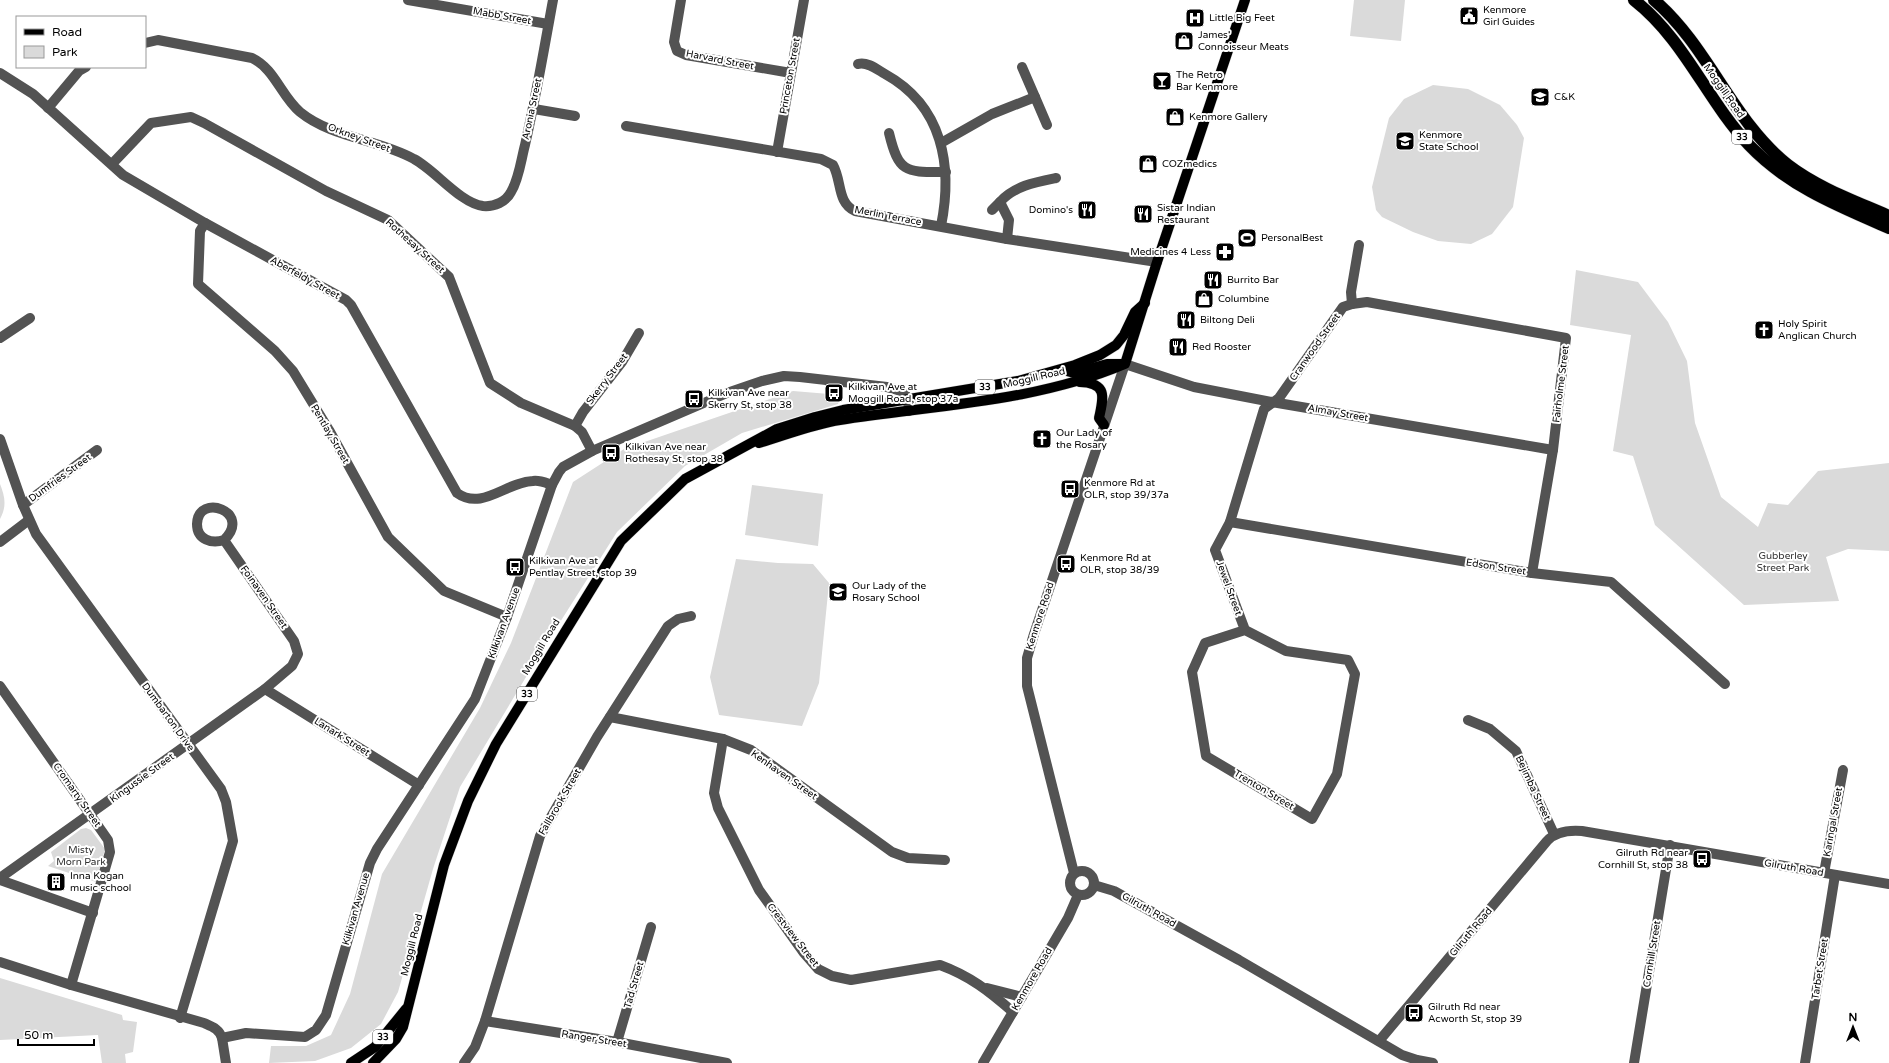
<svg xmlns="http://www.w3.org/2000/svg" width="1889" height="1063" viewBox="0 0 1889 1063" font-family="'Varela Round',sans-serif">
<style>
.green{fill:#dadada}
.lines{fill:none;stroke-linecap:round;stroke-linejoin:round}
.major-casing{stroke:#dbdbdb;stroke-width:11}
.highway-casing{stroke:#dbdbdb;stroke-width:13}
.minor{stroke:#535353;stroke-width:10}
.major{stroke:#000;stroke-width:10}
.highway{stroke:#000;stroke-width:12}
.labels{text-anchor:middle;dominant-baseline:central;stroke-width:4;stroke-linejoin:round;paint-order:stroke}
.shield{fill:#fff;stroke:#4c4c4c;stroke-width:1}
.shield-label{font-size:9px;font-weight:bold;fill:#000}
.poi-label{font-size:10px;fill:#000;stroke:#fff;text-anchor:start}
.street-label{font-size:10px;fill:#000;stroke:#fff}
.park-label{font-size:10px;fill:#313131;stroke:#fff}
</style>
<rect width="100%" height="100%" fill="#fff"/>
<g class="green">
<path d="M1354 0H1405L1401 41 1350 36Z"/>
<path d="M1433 85 1468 89 1500 105 1517 125 1524 138 1513 207 1492 234 1471 244 1438 241 1413 232 1382 217 1376 210 1372 187 1389 118 1404 99Z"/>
<path d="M1576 270 1638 282 1668 322 1687 361 1695 423 1721 497 1758 527 1768 503 1788 505 1818 471 1889 463V551L1848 549 1826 557 1839 601 1744 605 1655 525 1633 456 1613 451 1631 335 1570 325Z"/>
<path d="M793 391 841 395 838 404 742 433 685 466 617 532 538 657 460 787 433 869 398 992 381 1024 351 1048 315 1061 269 1063 271 1046H306L331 1035 350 994 382 874 480 708 511 643 573 482 624 449Z"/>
<path d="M0 484C5 497 7 506 0 519Z"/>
<path d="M752 485 823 494 818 546 745 535Z"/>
<path d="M736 559 778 563 813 564 829 583 819 683 802 726 719 715 710 677Z"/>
<path d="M86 828 91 830 105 849 96 882 48 866 54 861 51 852 81 829Z"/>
<path d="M0 978 122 1015 123 1020 137 1022 133 1052 125 1054 126 1063H102L98 1035 0 1040Z"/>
</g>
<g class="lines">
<g class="major-casing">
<g id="major">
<path d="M1067 371 1074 373 1107 364H1121"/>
<path d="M1080 382C1107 383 1104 396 1099 418L1104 425"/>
<path d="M759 443C786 435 813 424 840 420 936 405 1035 402 1125 364L1157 262 1245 0"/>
<path d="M351 1063 375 1047 406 1009"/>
<path d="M373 1063 396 1039 403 1027 444 865 468 801 496 744 621 541 685 479 777 429 815 417 843 410 1018 381 1075 365 1100 355 1116 345 1124 335 1135 312 1145 303"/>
</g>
</g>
<g class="highway-casing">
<g id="highway">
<path d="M1634 0C1685 40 1706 99 1749 145 1788 186 1838 206 1889 228"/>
<path d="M1654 0C1709 47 1732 121 1788 165 1818 188 1855 201 1889 216"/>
</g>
</g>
<g class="minor">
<path d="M408 0 548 24"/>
<path d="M681 0 674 42 677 51 686 55 791 73"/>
<path d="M145 43 158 40 252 58C275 69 281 96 300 112 332 138 378 139 414 159 435 170 460 203 483 206 494 207 506 202 511 192 519 179 521 160 525 145 536 97 544 49 553 0"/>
<path d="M858 64C867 61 878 70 885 74 943 106 953 166 941 226"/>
<path d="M1022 67 1035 97"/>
<path d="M0 73 33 94 123 175 205 223 346 300 351 305 457 493C482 511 506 482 533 481 540 480 546 483 552 485"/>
<path d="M48 108 79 71 86 67"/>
<path d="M534 109 575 116"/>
<path d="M626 126 821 159 833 165C842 181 837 203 855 211L1007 239 1157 262"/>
<path d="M889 133C899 174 906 172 946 172"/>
<path d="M941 143 992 114 1035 97 1047 125"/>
<path d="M777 152 804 0"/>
<path d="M112 164 151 123 191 117 204 123 326 191 388 220 449 277 490 383 521 403 575 426 582 432 592 451"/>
<path d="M992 210 1000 202"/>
<path d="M205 223 200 231 198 284 275 351 293 371 329 430 388 537 444 591 507 617"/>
<path d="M1007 239 1009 220 1000 202C1014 186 1036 182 1056 178"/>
<path d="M1352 304 1367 302 1566 338 1553 450 1532 573"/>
<path d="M0 338 30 318"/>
<path d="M575 426 583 412 622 362 639 333"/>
<path d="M0 439 23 505 36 534 221 789 226 802 233 841 180 1018"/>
<path d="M23 505 97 450"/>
<path d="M1230 522 1532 573 1611 582 1725 684"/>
<path d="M0 542 29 520"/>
<path d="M1245 630 1205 643 1192 672 1206 756 1312 819 1337 774 1355 674 1348 660 1286 651 1245 630 1215 550 1230 522 1264 409 1279 398 1343 307 1352 304 1351 292 1359 245"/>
<path d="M0 686 101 830 108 840 110 852 71 985"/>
<path d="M265 689 419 785"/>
<path d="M610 717 723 739 751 750 892 852 908 858 945 860"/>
<path d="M1468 720 1490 729 1516 751 1554 834"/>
<path d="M723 739 714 793 718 808 759 890 804 953 818 969 832 976 851 980 940 965C970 976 989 991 1013 1012"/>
<circle cx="1082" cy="883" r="12"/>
<path d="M1074 873 1027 686V658L1034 634 1125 364 1194 387 1272 402 1553 450"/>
<path d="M1824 873 1843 770"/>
<path d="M0 878 265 689 292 666 298 654 294 641 224 540C212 544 197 540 197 524 198 492 253 512 224 540"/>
<path d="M0 880 93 913"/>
<path d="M1094 885 1114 891 1239 960 1402 1055 1417 1060 1433 1063"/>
<path d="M0 962 71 985 204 1023C213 1027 219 1029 222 1038L246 1033 305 1037 316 1030 326 1015 370 863 377 849 475 699 507 617 552 485 559 472 563 467 592 451 727 393 762 381 784 376 800 377 887 387C905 391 908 392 909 411"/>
<path d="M987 988 1022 997"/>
<path d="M485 1021 617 1042 727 1063"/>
<path d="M222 1038 226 1063"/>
<path d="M1379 1041 1547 841C1556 831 1569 830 1582 831L1889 884"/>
<path d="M617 1042 651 927"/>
<path d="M464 1063 475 1047 485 1021 540 836 597 737 668 626 678 619 691 616"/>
<path d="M983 1063 1068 918 1078 895"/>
<path d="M1634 1063 1670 845"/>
<path d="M1805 1063 1835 875"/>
</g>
<use href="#major" class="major"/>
<use href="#highway" class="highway"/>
</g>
<defs>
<g id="civic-square" transform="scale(1)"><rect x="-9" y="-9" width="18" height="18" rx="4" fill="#000" stroke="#fff"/><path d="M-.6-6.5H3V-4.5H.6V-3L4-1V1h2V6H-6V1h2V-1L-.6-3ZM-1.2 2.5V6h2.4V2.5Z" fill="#fff"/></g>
<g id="hospital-square" transform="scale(1)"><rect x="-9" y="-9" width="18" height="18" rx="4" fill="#000" stroke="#fff"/><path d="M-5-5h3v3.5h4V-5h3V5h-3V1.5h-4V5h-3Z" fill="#fff"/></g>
<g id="shop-square" transform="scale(1)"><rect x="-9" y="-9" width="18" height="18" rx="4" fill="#000" stroke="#fff"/><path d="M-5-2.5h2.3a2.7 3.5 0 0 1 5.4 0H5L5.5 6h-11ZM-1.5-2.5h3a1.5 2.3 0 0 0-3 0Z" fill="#fff"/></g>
<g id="bar-square" transform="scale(1)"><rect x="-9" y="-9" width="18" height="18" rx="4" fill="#000" stroke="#fff"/><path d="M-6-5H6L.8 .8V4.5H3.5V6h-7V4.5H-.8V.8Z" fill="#fff"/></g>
<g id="school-square" transform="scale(1)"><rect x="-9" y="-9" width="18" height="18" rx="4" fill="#000" stroke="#fff"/><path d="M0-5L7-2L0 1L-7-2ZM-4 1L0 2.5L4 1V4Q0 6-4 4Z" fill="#fff"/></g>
<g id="restaurant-square" transform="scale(1)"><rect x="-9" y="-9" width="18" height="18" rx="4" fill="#000" stroke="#fff"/><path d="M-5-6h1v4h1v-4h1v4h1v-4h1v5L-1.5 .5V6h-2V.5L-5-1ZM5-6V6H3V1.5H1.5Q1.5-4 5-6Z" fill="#fff"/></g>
<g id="stadium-square" transform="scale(1)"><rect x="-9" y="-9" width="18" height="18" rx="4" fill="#000" stroke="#fff"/><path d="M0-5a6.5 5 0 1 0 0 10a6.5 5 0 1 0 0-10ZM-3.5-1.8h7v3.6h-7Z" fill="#fff"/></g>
<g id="pharmacy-square" transform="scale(1)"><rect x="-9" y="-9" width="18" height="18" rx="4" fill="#000" stroke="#fff"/><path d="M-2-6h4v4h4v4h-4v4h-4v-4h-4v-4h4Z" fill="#fff"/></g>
<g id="church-square" transform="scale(1)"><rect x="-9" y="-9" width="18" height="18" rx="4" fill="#000" stroke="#fff"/><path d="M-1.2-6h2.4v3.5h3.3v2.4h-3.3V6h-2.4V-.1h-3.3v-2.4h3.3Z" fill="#fff"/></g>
<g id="bus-square" transform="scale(1)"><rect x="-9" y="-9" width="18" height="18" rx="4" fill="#000" stroke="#fff"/><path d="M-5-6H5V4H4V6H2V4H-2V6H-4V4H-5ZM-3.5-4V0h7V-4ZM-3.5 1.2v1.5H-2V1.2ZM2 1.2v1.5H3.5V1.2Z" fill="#fff"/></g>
<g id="building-square" transform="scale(1)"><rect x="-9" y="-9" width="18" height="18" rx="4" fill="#000" stroke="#fff"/><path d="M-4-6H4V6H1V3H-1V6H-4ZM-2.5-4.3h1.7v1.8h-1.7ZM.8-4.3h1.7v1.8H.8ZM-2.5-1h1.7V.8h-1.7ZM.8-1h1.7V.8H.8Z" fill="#fff"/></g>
</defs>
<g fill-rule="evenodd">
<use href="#civic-square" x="1469" y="16"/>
<use href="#hospital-square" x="1195" y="18"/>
<use href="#shop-square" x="1184" y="41"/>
<use href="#bar-square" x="1162" y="81"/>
<use href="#school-square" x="1540" y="97"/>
<use href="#shop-square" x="1175" y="117"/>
<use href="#school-square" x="1405" y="141"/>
<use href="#shop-square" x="1148" y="164"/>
<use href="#restaurant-square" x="1087" y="210"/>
<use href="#restaurant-square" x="1143" y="214"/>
<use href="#stadium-square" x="1247" y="238"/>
<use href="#pharmacy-square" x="1225" y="252"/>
<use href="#restaurant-square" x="1213" y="280"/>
<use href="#shop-square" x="1204" y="299"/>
<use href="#restaurant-square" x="1186" y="320"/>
<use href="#church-square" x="1764" y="330"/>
<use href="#restaurant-square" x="1178" y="347"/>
<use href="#bus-square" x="834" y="393"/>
<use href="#bus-square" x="694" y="399"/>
<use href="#church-square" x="1042" y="439"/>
<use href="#bus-square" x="611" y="453"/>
<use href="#bus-square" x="1070" y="489"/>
<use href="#bus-square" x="1066" y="564"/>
<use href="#bus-square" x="515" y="567"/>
<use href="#school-square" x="838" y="592"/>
<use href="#bus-square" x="1702" y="859"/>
<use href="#building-square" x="56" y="882"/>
<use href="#bus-square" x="1414" y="1013"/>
</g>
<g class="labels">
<g class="shield">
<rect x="1732" y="130" width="20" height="14" rx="3"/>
<rect x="975" y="380" width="20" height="14" rx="3"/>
<rect x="517" y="687" width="20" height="14" rx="3"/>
<rect x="373" y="1030" width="20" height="14" rx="3"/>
</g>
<g class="shield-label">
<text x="1742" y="137">33</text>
<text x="985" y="387">33</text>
<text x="527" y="694">33</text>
<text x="383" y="1037">33</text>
</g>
<g class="poi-label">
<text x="1483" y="10">Kenmore<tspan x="1483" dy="12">Girl Guides</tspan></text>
<text x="1209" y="18">Little Big Feet</text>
<text x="1198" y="35">James'<tspan x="1198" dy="12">Connoisseur Meats</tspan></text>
<text x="1176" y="75">The Retro<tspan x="1176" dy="12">Bar Kenmore</tspan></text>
<text x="1554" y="97">C&amp;K</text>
<text x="1189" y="117">Kenmore Gallery</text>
<text x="1419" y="135">Kenmore<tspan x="1419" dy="12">State School</tspan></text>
<text x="1162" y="164">COZmedics</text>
<text x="1157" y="208">Sistar Indian<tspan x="1157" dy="12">Restaurant</tspan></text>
<text x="1073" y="210" text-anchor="end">Domino's</text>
<text x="1261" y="238">PersonalBest</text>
<text x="1211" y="252" text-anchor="end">Medicines 4 Less</text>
<text x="1227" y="280">Burrito Bar</text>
<text x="1218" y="299">Columbine</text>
<text x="1200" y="320">Biltong Deli</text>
<text x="1778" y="324">Holy Spirit<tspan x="1778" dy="12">Anglican Church</tspan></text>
<text x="1192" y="347">Red Rooster</text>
<text x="848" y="387">Kilkivan Ave at<tspan x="848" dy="12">Moggill Road, stop 37a</tspan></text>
<text x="708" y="393">Kilkivan Ave near<tspan x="708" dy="12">Skerry St, stop 38</tspan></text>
<text x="1056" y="433">Our Lady of<tspan x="1056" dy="12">the Rosary</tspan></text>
<text x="625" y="447">Kilkivan Ave near<tspan x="625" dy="12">Rothesay St, stop 38</tspan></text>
<text x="1084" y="483">Kenmore Rd at<tspan x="1084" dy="12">OLR, stop 39/37a</tspan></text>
<text x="1080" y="558">Kenmore Rd at<tspan x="1080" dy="12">OLR, stop 38/39</tspan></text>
<text x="529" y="561">Kilkivan Ave at<tspan x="529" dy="12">Pentlay Street, stop 39</tspan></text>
<text x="852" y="586">Our Lady of the<tspan x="852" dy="12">Rosary School</tspan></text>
<text x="1688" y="853" text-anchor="end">Gilruth Rd near<tspan x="1688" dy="12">Cornhill St, stop 38</tspan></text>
<text x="70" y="876">Inna Kogan<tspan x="70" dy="12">music school</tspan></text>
<text x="1428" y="1007">Gilruth Rd near<tspan x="1428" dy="12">Acworth St, stop 39</tspan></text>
</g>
<g class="street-label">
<text transform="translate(502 16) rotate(10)">Mabb Street</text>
<text transform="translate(720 60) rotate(11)">Harvard Street</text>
<text transform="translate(790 76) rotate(-80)">Princeton Street</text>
<text transform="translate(1724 91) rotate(55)">Moggill Road</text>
<text transform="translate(532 109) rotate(-78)">Aronia Street</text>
<text transform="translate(359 138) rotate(20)">Orkney Street</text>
<text transform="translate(888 216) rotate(11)">Merlin Terrace</text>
<text transform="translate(415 246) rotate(42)">Rothesay Street</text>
<text transform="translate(305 278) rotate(29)">Aberfeldy Street</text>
<text transform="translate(1315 347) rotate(-55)">Cranwood Street</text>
<text transform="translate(1034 378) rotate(-13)">Moggill Road</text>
<text transform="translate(607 379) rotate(-53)">Skerry Street</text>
<text transform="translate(1561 384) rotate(-83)">Fairholme Street</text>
<text transform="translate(1338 413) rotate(10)">Almay Street</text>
<text transform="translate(330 434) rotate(60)">Pentlay Street</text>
<text transform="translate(60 478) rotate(-36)">Dumfries Street</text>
<text transform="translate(1496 567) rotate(9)">Edson Street</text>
<text transform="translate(1229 588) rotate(70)">Jewel Street</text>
<text transform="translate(264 597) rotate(55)">Foinaven Street</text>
<text transform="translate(1040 616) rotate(-72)">Kenmore Road</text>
<text transform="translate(504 623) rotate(-70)">Kilkivan Avenue</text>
<text transform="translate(541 647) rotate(-59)">Moggill Road</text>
<text transform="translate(168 717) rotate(54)">Dumbarton Drive</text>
<text transform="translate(342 737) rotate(32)">Lanark Street</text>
<text transform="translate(784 775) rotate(35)">Kenhaven Street</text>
<text transform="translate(142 778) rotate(-36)">Kingussie Street</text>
<text transform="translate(1533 788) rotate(65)">Bejimba Street</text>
<text transform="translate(1264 790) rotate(31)">Trenton Street</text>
<text transform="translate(77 795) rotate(55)">Cromarty Street</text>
<text transform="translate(560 802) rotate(-60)">Fallbrook Street</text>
<text transform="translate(1833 822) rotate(-80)">Karingal Street</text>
<text transform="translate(1794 868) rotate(10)">Gilruth Road</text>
<text transform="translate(356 909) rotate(-74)">Kilkivan Avenue</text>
<text transform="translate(1149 910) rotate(29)">Gilruth Road</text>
<text transform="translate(1471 932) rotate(-50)">Gilruth Road</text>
<text transform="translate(793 935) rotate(52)">Crestview Street</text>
<text transform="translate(412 945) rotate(-76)">Moggill Road</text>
<text transform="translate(1652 954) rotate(-81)">Cornhill Street</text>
<text transform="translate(1820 969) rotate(-81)">Tarbet Street</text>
<text transform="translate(1032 979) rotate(-60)">Kenmore Road</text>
<text transform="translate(634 985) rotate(-74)">Tad Street</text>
<text transform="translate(594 1039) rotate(9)">Ranger Street</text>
</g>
<g class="park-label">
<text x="1783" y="556">Gubberley<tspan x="1783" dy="12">Street Park</tspan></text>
<text x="81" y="850">Misty<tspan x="81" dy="12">Morn Park</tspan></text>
</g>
</g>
<rect x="16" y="16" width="130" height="52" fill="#ffffff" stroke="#999999"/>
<rect x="24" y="29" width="20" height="6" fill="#000000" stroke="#999999"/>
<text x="52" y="36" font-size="12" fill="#000000">Road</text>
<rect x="24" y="46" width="20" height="12" fill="#dadada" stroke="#999999"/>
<text x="52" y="56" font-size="12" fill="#000000">Park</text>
<g transform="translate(1853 1027)" stroke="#ffffff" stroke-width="3" paint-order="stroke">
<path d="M0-3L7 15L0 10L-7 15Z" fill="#000000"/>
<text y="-6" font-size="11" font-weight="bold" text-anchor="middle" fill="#000000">N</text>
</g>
<path d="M18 1039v6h76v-6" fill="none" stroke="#000000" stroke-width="2"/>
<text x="24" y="1039" font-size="12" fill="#000000" stroke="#ffffff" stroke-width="3" paint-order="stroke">50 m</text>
</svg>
